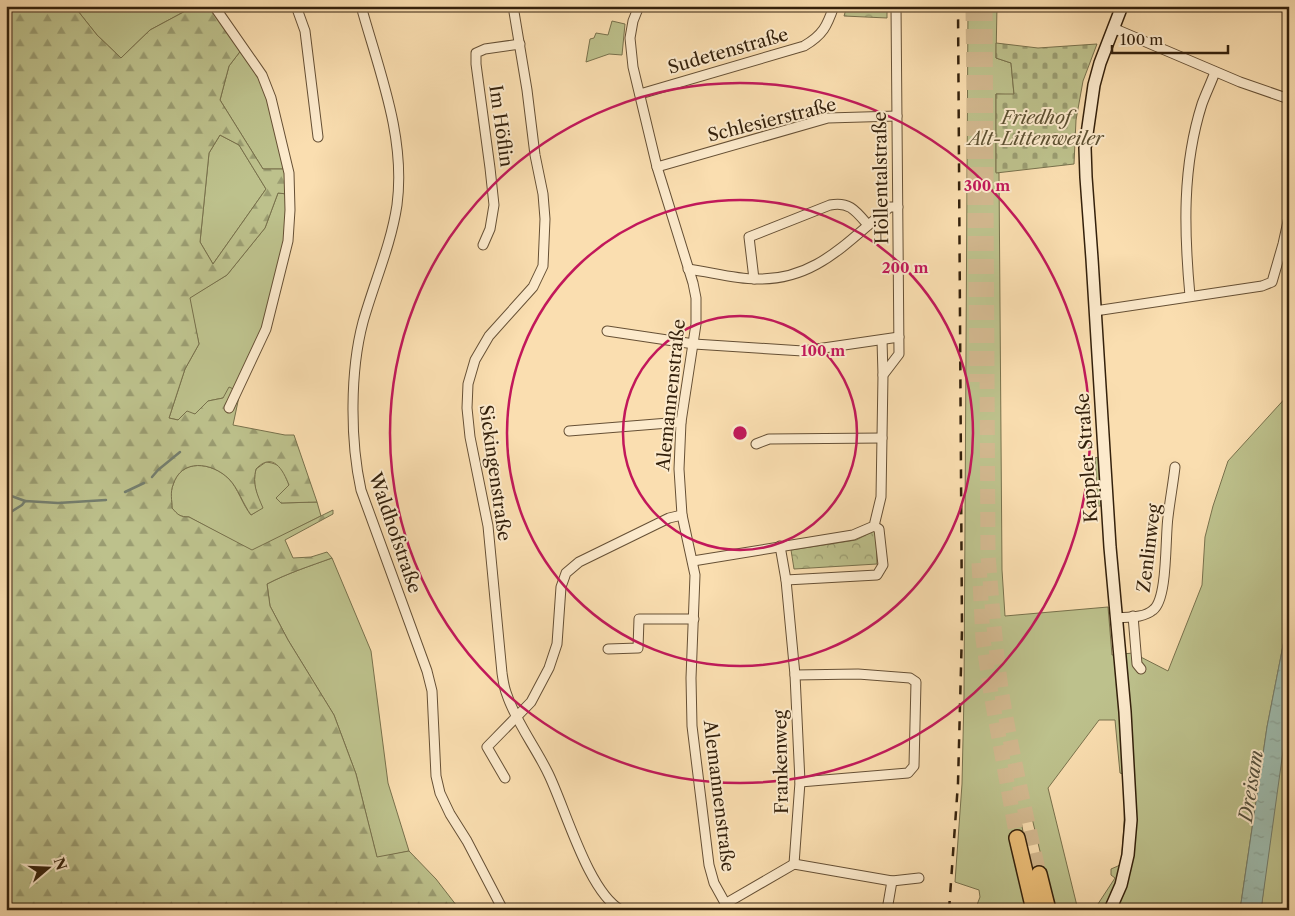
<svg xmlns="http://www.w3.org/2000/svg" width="1295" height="916" viewBox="0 0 1295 916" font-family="'Libre Caslon Text',serif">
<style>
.grass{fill:#bdc18c;stroke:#78714c}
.forest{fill:url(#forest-firs);stroke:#78714c;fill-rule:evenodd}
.cemetery{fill:url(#cemetery-stones);stroke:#78714c}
.park{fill:url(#park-crowns);stroke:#78714c}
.water{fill:url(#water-ripples);stroke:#747e6e}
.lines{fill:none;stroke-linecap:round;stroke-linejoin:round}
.stream{stroke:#747e6e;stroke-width:2.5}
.highway-tunnel{stroke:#d2b88f;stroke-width:15;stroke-dasharray:15 8;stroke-linecap:butt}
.street-casing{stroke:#665035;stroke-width:11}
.secondary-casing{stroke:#34210c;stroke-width:14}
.highway-casing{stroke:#34210c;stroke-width:18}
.street{stroke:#fceacc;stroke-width:9}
.secondary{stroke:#fceacc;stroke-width:11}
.highway{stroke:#edbf78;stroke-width:15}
.rail{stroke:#34210c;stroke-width:2.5;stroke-dasharray:9 9;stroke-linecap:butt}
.ring{fill:none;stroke:#c2185b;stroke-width:2.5}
.labels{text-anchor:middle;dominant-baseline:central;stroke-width:4;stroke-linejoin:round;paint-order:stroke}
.street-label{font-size:18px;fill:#34210c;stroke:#fceacc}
.park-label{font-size:18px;font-style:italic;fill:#5d5132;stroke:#fceacc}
.water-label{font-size:19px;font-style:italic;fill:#54503d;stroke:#fceacc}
.centre{fill:#c2185b;stroke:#fceacc;stroke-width:2.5}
.ring-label{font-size:15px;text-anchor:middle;font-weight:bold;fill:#c2185b;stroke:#fceacc;stroke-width:4;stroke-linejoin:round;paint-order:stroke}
</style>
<defs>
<pattern id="forest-firs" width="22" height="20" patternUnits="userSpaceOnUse" patternTransform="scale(1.25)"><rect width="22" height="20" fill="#bdc18c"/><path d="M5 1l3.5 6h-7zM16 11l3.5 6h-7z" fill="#9a9c71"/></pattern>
<pattern id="cemetery-stones" width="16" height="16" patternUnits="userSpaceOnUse" patternTransform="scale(1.25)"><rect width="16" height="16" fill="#bdc18c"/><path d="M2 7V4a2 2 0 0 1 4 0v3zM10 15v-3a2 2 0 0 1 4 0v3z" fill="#9a9c71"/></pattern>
<pattern id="park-crowns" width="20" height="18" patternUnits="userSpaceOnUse" patternTransform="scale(1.25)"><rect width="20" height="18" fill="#bdc18c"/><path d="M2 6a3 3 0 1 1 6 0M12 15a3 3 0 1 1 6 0" fill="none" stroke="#9a9c71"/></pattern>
<pattern id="water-ripples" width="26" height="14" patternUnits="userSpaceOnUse" patternTransform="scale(1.25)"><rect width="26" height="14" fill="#9ebcaf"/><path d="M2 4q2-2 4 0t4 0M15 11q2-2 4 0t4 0" fill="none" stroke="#89a195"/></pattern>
</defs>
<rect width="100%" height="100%" fill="#fadeb0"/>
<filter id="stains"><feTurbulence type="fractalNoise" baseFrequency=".004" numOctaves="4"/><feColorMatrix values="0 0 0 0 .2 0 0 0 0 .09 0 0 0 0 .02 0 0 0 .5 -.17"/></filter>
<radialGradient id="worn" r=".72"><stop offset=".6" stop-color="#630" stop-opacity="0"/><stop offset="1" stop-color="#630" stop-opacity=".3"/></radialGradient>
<g class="grass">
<path d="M74 6H201L191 8 150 30 121 58 97 35Z"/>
<path d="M968 6H997L996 58 1011 63 1014 95 996 94V172L999 173 1002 570 1005 616 1108 607 1112 655 1133 653 1168 671 1202 585 1205 537 1213 506 1228 461 1289 394V615L1267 727 1240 910H1094L1115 878 1111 875V869L1118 866 1121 863C1124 832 1126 804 1123 774L1120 773 1115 720H1099L1048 788 1078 910H1057L1045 872 1032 818 1021 821 1024 837 1029 910H975L980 897 979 890 955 882 962 784 964 696Z"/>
<path d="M612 21 625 24 622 55 609 54 586 62 590 39 594 38 596 33 608 35Z"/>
<path d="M242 49 258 75 267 95 285 169H263L220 100 229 66Z"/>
<path d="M220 135 239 145 266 189 213 264 200 242 209 153Z"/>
<path d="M278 193 287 194 283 250 264 331 235 388 223 398 208 401 195 414 178 420 169 418 185 369 199 344 189 298 227 275 265 228Z"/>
<path d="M1098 457 1101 506H1098L1095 458Z"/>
<path d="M266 462C283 464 283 471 289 485L276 498 281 503 317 502 321 516 252 551 189 517C180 517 178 515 172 508 172 501 170 492 173 485 181 458 212 462 229 479 238 488 242 504 251 515L262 508C257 494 252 484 256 469Z"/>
<path d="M332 558 371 651 388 783 409 851 377 858 356 774 334 715 288 640 270 606 267 584C288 573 310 566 332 558Z"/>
<path d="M1289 708V910H1261C1269 842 1278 775 1289 708Z"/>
</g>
<path class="forest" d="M6 6H74L97 35 121 58 150 30 191 8 210 6 242 49 229 66 220 100 263 169H285L287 194 278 193 265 228 227 275 190 298 199 344 185 369 169 418 178 420 187 411 195 414 208 401 223 398 229 387 240 392 233 425 285 435H294L317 502 281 503 276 498 289 485C283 470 273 451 256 469 252 484 257 494 263 508L251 515C243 504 238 488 229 479 212 462 181 458 173 485 170 492 172 501 172 508 178 515 180 517 189 517L252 550 333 510V514L285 540 293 558 311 557 327 552 332 558C310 566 288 573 267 584L270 606 288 640 334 715 356 774 377 857 409 851 436 879 460 910H6ZM220 135 239 145 266 189 213 264 200 242 209 153Z"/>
<path class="cemetery" d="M996 43 1038 48 1097 44 1083 81 1076 120 1074 164 996 173V94H1014L1011 63 996 58Z"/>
<g class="park">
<path d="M847 6H887V18L844 16Z"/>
<path d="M874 531 876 535 877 564 794 569 791 550 856 540Z"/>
</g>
<path class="water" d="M1289 615V708L1261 910H1240L1267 727Z"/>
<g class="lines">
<g class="stream">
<path d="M152 477 158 470 180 452"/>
<path d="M125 492 144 483"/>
<path d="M6 494 25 501"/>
<path d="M6 515 22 505 25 501 58 503 106 500"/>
</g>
<g class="highway-tunnel">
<path d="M973 6 977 382"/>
<path d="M985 6 988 555C992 602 995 648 1002 695 1012 755 1026 814 1039 874"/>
<path d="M979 563 983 639 991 694 1017 838"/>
</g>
<g class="street-casing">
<g id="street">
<path d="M214 6 262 75 271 98 289 173 290 210 288 241 266 329 229 408"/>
<path d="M296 6 305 31 318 137"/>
<path d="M361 6C379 71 406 137 397 205 391 245 374 283 363 322 350 371 350 440 361 490L427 671 432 691 436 776 440 793 450 814 467 841 503 910"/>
<path d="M513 6 527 90 535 155 543 194 545 219 543 266 533 287 489 336 475 360 468 384 467 408 470 437 488 526 502 673C503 680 504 688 507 695 516 722 536 748 548 773 565 807 588 892 621 910"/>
<path d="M639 6 633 21 630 38 633 67 657 167 693 283 696 298V324L681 422 679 469 682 515 695 575 691 678 692 726 709 865 714 883 729 910"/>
<path d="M1113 28 1240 82 1289 99"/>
<path d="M640 94 804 46C823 35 827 26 834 6"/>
<path d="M657 167 828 118 897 116"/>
<path d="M483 245 490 229 494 205 490 168 476 64V53L485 49 520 44"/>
<path d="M688 269C711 272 734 279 756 279 816 281 847 241 890 207H898"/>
<path d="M754 279 749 237 830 205C849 201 856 211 868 225"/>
<path d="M1190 296C1184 231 1182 167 1202 104 1206 93 1211 83 1215 72"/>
<path d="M1095 311 1262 286 1272 282 1283 244 1289 217"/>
<path d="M607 331 694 344 803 351 899 337"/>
<path d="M882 340 883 375"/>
<path d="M569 431 681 422"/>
<path d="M756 444 769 439 882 438"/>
<path d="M780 546 786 580 795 675 800 782 794 864"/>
<path d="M693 561 853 535 874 526 881 497 883 375 899 354 896 6"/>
<path d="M786 580 877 575 883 565 879 529 874 526"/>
<path d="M1133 616 1137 664 1141 669"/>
<path d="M1116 618C1128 617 1144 618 1153 610 1168 599 1165 537 1168 517 1170 500 1173 484 1175 467"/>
<path d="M608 649 638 648 639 619H694"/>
<path d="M795 675 858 674 910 678 916 682 914 766 908 773 800 782"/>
<path d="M505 778 487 747 531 702 549 668 557 644 561 587 566 573 579 562 669 518 682 515"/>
<path d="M794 864 892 881 887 910"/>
<path d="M892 881 919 878"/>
<path d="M725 904 794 864"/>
</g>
</g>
<g class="secondary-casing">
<path id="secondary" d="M1110 910 1121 885 1128 855 1131 820 1125 712 1110 547 1092 259 1086 177 1085 148 1094 85 1100 63 1122 6"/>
</g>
<g class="highway-casing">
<g id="highway">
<path d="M1017 838 1034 910"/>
<path d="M1039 874 1048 910"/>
</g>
</g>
<use href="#street" class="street"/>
<use href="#secondary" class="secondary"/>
<use href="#highway" class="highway"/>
<path class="rail" d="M949 910 958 783 962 629 958 6"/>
</g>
<g class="ring">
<circle cx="740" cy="433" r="117"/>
<circle cx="740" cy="433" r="233"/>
<circle cx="740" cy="433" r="350"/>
</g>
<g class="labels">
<g class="street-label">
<text transform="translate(728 51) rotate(-16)">Sudetenstraße</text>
<text transform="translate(772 120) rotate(-14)">Schlesierstraße</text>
<text transform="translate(501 126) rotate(82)">Im Höflin</text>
<text transform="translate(881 178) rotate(-91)">Höllentalstraße</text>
<text transform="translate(671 395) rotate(-84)">Alemannenstraße</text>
<text transform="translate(1087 458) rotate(-94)">Kappler Straße</text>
<text transform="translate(495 473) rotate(82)">Sickingenstraße</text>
<text transform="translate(395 533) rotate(71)">Waldhofstraße</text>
<text transform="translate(1149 548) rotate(-83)">Zenlinweg</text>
<text transform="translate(781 762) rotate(-91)">Frankenweg</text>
<text transform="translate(719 796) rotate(83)">Alemannenstraße</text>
</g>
<g class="park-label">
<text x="1036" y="118">Friedhof<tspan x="1036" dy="21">Alt-Littenweiler</tspan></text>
</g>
<g class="water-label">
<text transform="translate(1251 786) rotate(-81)">Dreisam</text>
</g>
</g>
<circle cx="740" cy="433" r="8" class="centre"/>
<g class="ring-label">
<text x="987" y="191">300 m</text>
<text x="905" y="273">200 m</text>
<text x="823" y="356">100 m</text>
</g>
<rect width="1295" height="916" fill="none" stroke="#fadeb0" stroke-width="25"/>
<rect x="8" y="8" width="1280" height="901" fill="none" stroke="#34210c" stroke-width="2.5"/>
<rect x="12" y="12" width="1270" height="891" fill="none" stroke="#34210c"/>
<g transform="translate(48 868) rotate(71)" stroke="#fceacc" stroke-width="4" paint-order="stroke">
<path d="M0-4L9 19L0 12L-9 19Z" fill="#34210c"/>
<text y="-8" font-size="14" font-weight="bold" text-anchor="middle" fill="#34210c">N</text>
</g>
<path d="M1112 45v8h116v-8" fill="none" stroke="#34210c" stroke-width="2.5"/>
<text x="1120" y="45" font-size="15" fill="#34210c" stroke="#fceacc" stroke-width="4" paint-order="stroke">100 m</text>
<rect width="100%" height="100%" filter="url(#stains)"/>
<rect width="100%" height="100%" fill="url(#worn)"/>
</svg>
